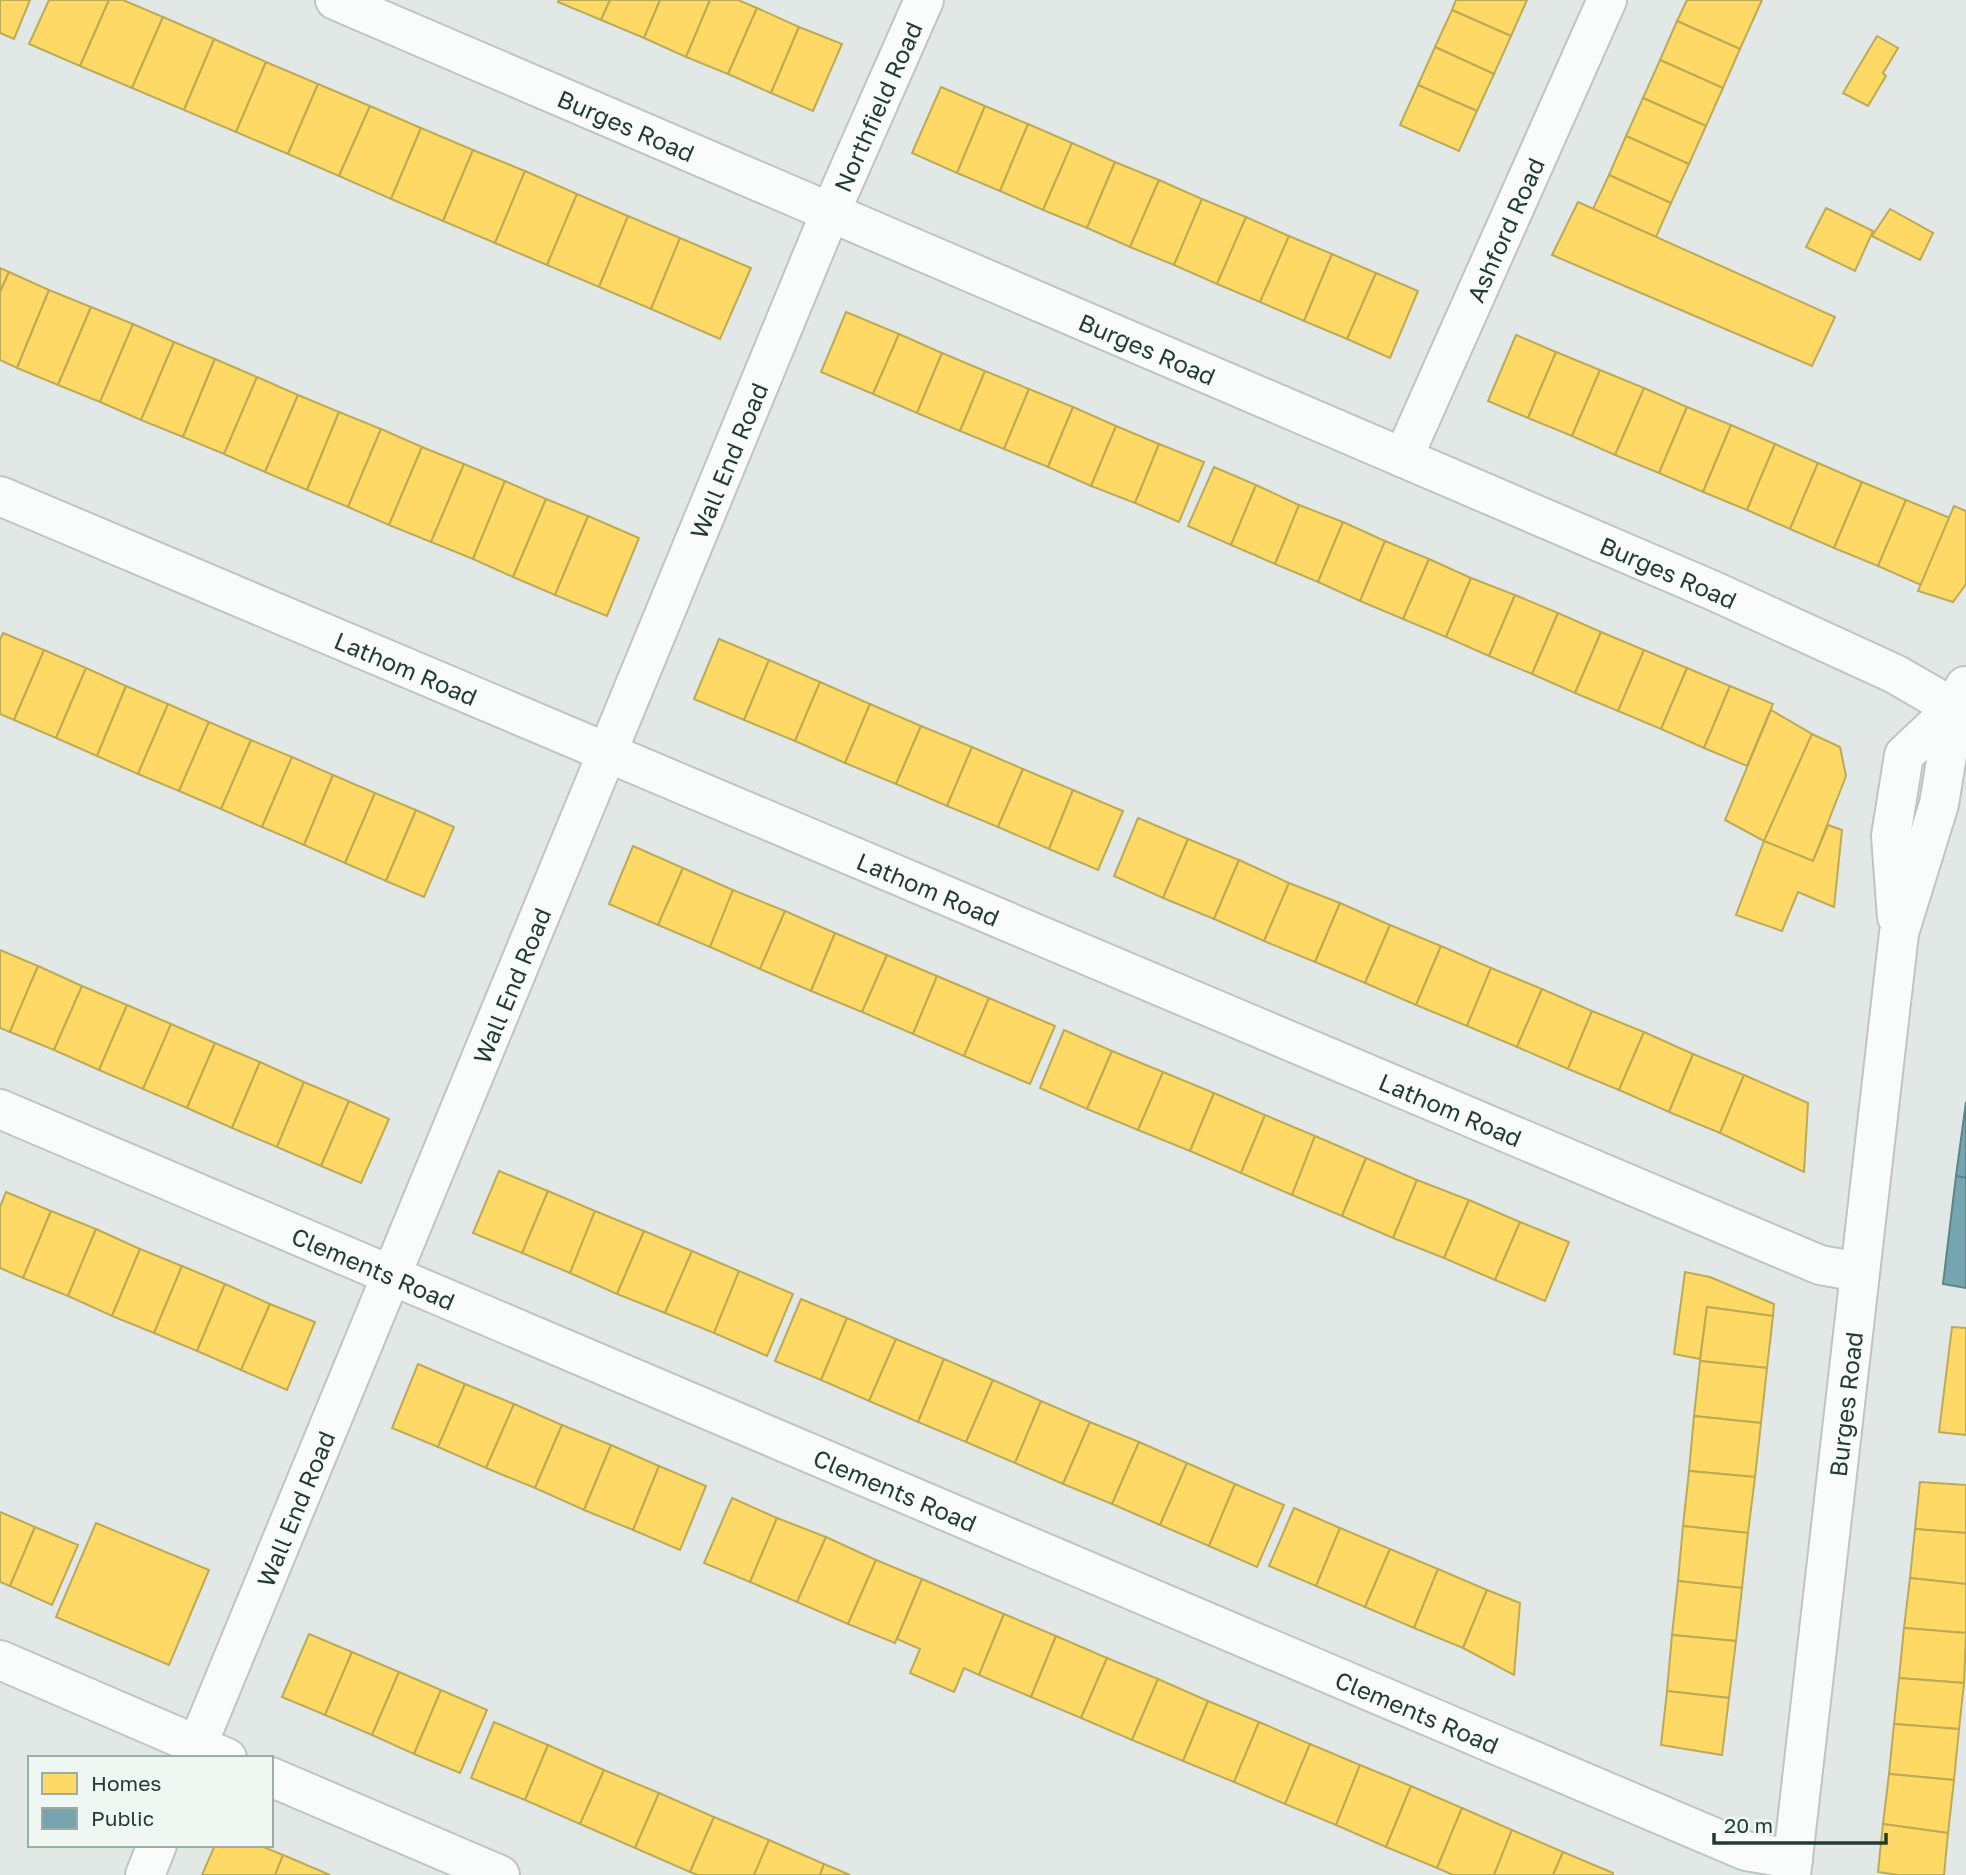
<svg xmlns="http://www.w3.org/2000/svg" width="1966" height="1875" viewBox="0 0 1966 1875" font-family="'Golos Text',sans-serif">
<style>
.homes{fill:#ffd966;stroke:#bcaa56;stroke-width:2}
.public{fill:#76a5af;stroke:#5c858a;stroke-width:2}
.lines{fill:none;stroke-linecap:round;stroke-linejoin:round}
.street-casing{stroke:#bec5c2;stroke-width:42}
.street{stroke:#fafcfb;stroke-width:38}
.labels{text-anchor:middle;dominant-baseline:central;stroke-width:7;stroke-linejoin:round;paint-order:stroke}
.street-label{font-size:24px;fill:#1f3b32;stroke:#eff7f3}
</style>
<rect width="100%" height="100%" fill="#e1e8e5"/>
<g class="homes">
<path d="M0 0H30L14 39 0 33Z"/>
<path d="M49 0H109L80 66 29 44Z"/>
<path d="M109 0H123L163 17 132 88 80 66Z"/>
<path d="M559 0H610L601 20 558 2Z"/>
<path d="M610 0H660L644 38 601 20Z"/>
<path d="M660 0H710L686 57 644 38Z"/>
<path d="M710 0H738L757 8 728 74 686 57Z"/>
<path d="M1456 0H1527L1511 36 1452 10Z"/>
<path d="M1687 0H1762L1740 49 1677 21Z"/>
<path d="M757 8 799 27 771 93 728 74Z"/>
<path d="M1452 10 1511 36 1494 74 1435 47Z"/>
<path d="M163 17 214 39 184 110 132 88Z"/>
<path d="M1677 21 1740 49 1723 88 1660 60Z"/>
<path d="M799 27 842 44 813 111 771 93Z"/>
<path d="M1877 36 1898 48 1883 73 1886 76 1868 106 1843 93Z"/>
<path d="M214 39 266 62 236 132 184 110Z"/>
<path d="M1435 47 1494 74 1477 111 1418 85Z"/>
<path d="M1660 60 1723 88 1706 126 1643 98Z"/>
<path d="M266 62 318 84 288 154 236 132Z"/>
<path d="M318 84 370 106 339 176 288 154Z"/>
<path d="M1418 85 1477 111 1459 151 1400 125Z"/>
<path d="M941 87 985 106 957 173 912 153Z"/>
<path d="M1643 98 1706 126 1689 164 1626 136Z"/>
<path d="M370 106 421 128 391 199 339 176Z"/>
<path d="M985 106 1028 124 1000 191 957 173Z"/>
<path d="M1028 124 1072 143 1043 210 1000 191Z"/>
<path d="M421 128 473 150 443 221 391 199Z"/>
<path d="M1626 136 1689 164 1671 203 1609 175Z"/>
<path d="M1072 143 1115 162 1087 228 1043 210Z"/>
<path d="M473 150 525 171 495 243 443 221Z"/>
<path d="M1115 162 1159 180 1130 247 1087 228Z"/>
<path d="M525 171 577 194 547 265 495 243Z"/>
<path d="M1609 175 1671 203 1656 237 1593 209Z"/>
<path d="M1159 180 1202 199 1174 265 1130 247Z"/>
<path d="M577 194 628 216 599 287 547 265Z"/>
<path d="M1202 199 1246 217 1217 284 1174 265Z"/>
<path d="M1578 202 1835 317 1812 366 1552 255Z"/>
<path d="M1826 208 1873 231 1855 271 1806 247Z"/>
<path d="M1890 209 1933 233 1920 260 1872 236Z"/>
<path d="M628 216 680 238 651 309 599 287Z"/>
<path d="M1246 217 1289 236 1260 302 1217 284Z"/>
<path d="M1289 236 1332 254 1304 321 1260 302Z"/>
<path d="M680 238 751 268 720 339 651 309Z"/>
<path d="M1332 254 1376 273 1347 339 1304 321Z"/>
<path d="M0 268 9 272 0 292Z"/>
<path d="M9 272 49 290 17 368 0 360V292Z"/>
<path d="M1376 273 1418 291 1390 358 1347 339Z"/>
<path d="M49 290 91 307 58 385 17 368Z"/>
<path d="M91 307 133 324 100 402 58 385Z"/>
<path d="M846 312 899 334 873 394 821 372Z"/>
<path d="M133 324 174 342 141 420 100 402Z"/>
<path d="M899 334 942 353 917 413 873 394Z"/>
<path d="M1516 335 1556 352 1528 418 1488 401Z"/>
<path d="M174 342 215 359 183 437 141 420Z"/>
<path d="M1556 352 1600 370 1572 436 1528 418Z"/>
<path d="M942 353 985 371 960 431 917 413Z"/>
<path d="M215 359 257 377 224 454 183 437Z"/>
<path d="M1600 370 1644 388 1615 455 1572 436Z"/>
<path d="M985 371 1029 389 1004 449 960 431Z"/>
<path d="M257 377 298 395 265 472 224 454Z"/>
<path d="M1644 388 1687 407 1659 473 1615 455Z"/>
<path d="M1029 389 1073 407 1048 467 1004 449Z"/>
<path d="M298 395 339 412 307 490 265 472Z"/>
<path d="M1073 407 1116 426 1091 486 1048 467Z"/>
<path d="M1687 407 1731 425 1703 492 1659 473Z"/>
<path d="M339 412 381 429 348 507 307 490Z"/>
<path d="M1731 425 1775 444 1747 510 1703 492Z"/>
<path d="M1116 426 1159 444 1135 503 1091 486Z"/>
<path d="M381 429 422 447 389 525 348 507Z"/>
<path d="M1159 444 1204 462 1179 522 1135 503Z"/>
<path d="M1775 444 1818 463 1790 529 1747 510Z"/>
<path d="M422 447 464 464 431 542 389 525Z"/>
<path d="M1818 463 1862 482 1834 548 1790 529Z"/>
<path d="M464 464 505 481 473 559 431 542Z"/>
<path d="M1214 467 1256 485 1231 545 1188 526Z"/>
<path d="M505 481 546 499 513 577 473 559Z"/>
<path d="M1862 482 1906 500 1878 566 1834 548Z"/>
<path d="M1256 485 1299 505 1275 564 1231 545Z"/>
<path d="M546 499 588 516 555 595 513 577Z"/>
<path d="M1906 500 1950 518 1921 585 1878 566Z"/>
<path d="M1299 505 1343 522 1318 582 1275 564Z"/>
<path d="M1954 506 1966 511V584L1953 602 1918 591Z"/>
<path d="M588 516 639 538 607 616 555 595Z"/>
<path d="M1343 522 1385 541 1360 601 1318 582Z"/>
<path d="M1385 541 1429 559 1403 619 1360 601Z"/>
<path d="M1429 559 1471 578 1446 637 1403 619Z"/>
<path d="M1471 578 1515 595 1489 656 1446 637Z"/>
<path d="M1515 595 1558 613 1532 674 1489 656Z"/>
<path d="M1558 613 1601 632 1575 693 1532 674Z"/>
<path d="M1601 632 1644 650 1618 711 1575 693Z"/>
<path d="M3 633 44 650 14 720 0 714V640Z"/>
<path d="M719 639 769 660 744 720 694 699Z"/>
<path d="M44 650 86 668 56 738 14 720Z"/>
<path d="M1644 650 1687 668 1661 729 1618 711Z"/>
<path d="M769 660 820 682 795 741 744 720Z"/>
<path d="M86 668 126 686 97 756 56 738Z"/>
<path d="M1687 668 1730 686 1704 748 1661 729Z"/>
<path d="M820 682 870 704 845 763 795 741Z"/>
<path d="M126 686 168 704 138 774 97 756Z"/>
<path d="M1730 686 1773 704 1747 766 1704 748Z"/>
<path d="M168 704 209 722 179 791 138 774Z"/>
<path d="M870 704 921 726 896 784 845 763Z"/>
<path d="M1771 710 1812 734 1764 841 1725 820Z"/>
<path d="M209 722 251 740 221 809 179 791Z"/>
<path d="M921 726 972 747 947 806 896 784Z"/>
<path d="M1812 734 1840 747 1846 776 1813 861 1764 841Z"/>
<path d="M251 740 292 757 262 827 221 809Z"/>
<path d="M972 747 1023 769 998 827 947 806Z"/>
<path d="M292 757 333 775 304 845 262 827Z"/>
<path d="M1023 769 1073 790 1049 849 998 827Z"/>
<path d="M333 775 375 793 345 863 304 845Z"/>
<path d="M1073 790 1123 811 1098 870 1049 849Z"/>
<path d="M375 793 416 810 386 881 345 863Z"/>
<path d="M416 810 454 827 424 897 386 881Z"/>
<path d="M1138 818 1188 839 1163 898 1114 876Z"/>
<path d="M1828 825 1842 830 1834 907 1798 892 1782 931 1736 915 1764 841 1813 861Z"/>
<path d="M1188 839 1239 860 1214 919 1163 898Z"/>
<path d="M633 846 683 868 658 925 609 904Z"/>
<path d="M1239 860 1289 883 1264 941 1214 919Z"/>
<path d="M683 868 733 890 710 947 658 925Z"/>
<path d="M1289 883 1340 903 1315 962 1264 941Z"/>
<path d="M733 890 785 911 760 969 710 947Z"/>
<path d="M1340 903 1390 925 1365 983 1315 962Z"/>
<path d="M785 911 835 933 811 991 760 969Z"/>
<path d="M1390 925 1441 946 1416 1005 1365 983Z"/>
<path d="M835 933 887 955 862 1012 811 991Z"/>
<path d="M1441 946 1491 968 1467 1026 1416 1005Z"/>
<path d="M0 950 38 966 10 1032 0 1028Z"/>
<path d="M887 955 937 976 913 1034 862 1012Z"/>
<path d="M38 966 82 986 54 1050 10 1032Z"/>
<path d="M1491 968 1542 989 1517 1047 1467 1026Z"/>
<path d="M937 976 989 998 964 1056 913 1034Z"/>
<path d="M82 986 127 1005 99 1070 54 1050Z"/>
<path d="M1542 989 1592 1011 1568 1069 1517 1047Z"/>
<path d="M989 998 1055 1026 1030 1084 964 1056Z"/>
<path d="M127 1005 171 1024 143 1089 99 1070Z"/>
<path d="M1592 1011 1644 1032 1619 1090 1568 1069Z"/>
<path d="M171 1024 215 1043 187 1108 143 1089Z"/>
<path d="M1064 1030 1112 1051 1087 1109 1040 1088Z"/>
<path d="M1644 1032 1693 1054 1669 1112 1619 1090Z"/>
<path d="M215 1043 260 1062 232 1128 187 1108Z"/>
<path d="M1112 1051 1163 1072 1138 1130 1087 1109Z"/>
<path d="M1693 1054 1744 1075 1720 1133 1669 1112Z"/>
<path d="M260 1062 304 1082 277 1147 232 1128Z"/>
<path d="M1163 1072 1214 1093 1190 1151 1138 1130Z"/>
<path d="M1744 1075 1808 1103 1804 1172 1720 1133Z"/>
<path d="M304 1082 349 1101 321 1166 277 1147Z"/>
<path d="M1214 1093 1265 1115 1241 1173 1190 1151Z"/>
<path d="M349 1101 389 1119 361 1183 321 1166Z"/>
<path d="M1265 1115 1315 1136 1292 1195 1241 1173Z"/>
<path d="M1315 1136 1366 1158 1342 1216 1292 1195Z"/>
<path d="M1366 1158 1417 1180 1393 1238 1342 1216Z"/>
<path d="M499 1171 548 1191 522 1253 473 1233Z"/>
<path d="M1417 1180 1469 1200 1444 1258 1393 1238Z"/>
<path d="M548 1191 595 1211 570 1273 522 1253Z"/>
<path d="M6 1192 51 1211 23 1278 0 1268V1207Z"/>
<path d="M1469 1200 1520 1222 1495 1280 1444 1258Z"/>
<path d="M51 1211 96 1229 68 1296 23 1278Z"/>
<path d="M595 1211 644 1231 617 1294 570 1273Z"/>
<path d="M1520 1222 1569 1242 1545 1301 1495 1280Z"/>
<path d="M96 1229 140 1249 112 1316 68 1296Z"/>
<path d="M644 1231 692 1251 665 1313 617 1294Z"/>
<path d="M140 1249 182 1266 154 1333 112 1316Z"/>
<path d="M692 1251 739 1271 714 1333 665 1313Z"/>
<path d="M182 1266 225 1284 197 1351 154 1333Z"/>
<path d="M739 1271 793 1294 767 1356 714 1333Z"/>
<path d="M1685 1272 1710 1277 1774 1304 1773 1316 1707 1307 1700 1359 1674 1354Z"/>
<path d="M225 1284 270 1304 241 1370 197 1351Z"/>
<path d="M801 1299 847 1318 821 1380 775 1361Z"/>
<path d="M270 1304 315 1322 287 1390 241 1370Z"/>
<path d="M1707 1307 1773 1316 1767 1368 1700 1361Z"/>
<path d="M847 1318 896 1339 869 1401 821 1380Z"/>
<path d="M1952 1327 1966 1328V1435L1939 1432Z"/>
<path d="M896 1339 944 1359 918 1422 869 1401Z"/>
<path d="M944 1359 993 1380 966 1442 918 1422Z"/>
<path d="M1700 1361 1767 1368 1761 1423 1694 1416Z"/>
<path d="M418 1364 465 1384 438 1447 392 1428Z"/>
<path d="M993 1380 1041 1401 1015 1463 966 1442Z"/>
<path d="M465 1384 514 1404 486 1468 438 1447Z"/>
<path d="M1041 1401 1090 1422 1063 1484 1015 1463Z"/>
<path d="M514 1404 562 1425 535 1488 486 1468Z"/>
<path d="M1694 1416 1761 1423 1755 1477 1689 1471Z"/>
<path d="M1090 1422 1139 1442 1112 1504 1063 1484Z"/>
<path d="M562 1425 611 1445 584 1510 535 1488Z"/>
<path d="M1139 1442 1187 1463 1160 1525 1112 1504Z"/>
<path d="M611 1445 659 1466 633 1530 584 1510Z"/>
<path d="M1187 1463 1235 1484 1209 1546 1160 1525Z"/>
<path d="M659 1466 706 1486 680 1550 633 1530Z"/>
<path d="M1689 1471 1755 1477 1748 1533 1683 1526Z"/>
<path d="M1920 1482 1966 1485V1533L1915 1529Z"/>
<path d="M1235 1484 1284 1505 1257 1567 1209 1546Z"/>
<path d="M732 1498 777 1518 750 1582 704 1563Z"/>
<path d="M1294 1508 1340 1528 1316 1586 1269 1566Z"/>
<path d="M0 1512 35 1527 10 1586 0 1582Z"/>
<path d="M777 1518 826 1537 797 1602 750 1582Z"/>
<path d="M96 1523 209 1570 169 1665 56 1617Z"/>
<path d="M1683 1526 1748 1533 1742 1588 1678 1581Z"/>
<path d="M35 1527 78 1545 52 1605 10 1586Z"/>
<path d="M1340 1528 1390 1549 1365 1607 1316 1586Z"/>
<path d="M1915 1529 1966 1533V1584L1910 1578Z"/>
<path d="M826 1537 876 1560 848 1624 797 1602Z"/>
<path d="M1390 1549 1438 1569 1414 1628 1365 1607Z"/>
<path d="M876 1560 922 1579 895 1643 848 1624Z"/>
<path d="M1438 1569 1487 1590 1463 1648 1414 1628Z"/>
<path d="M1910 1578 1966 1584V1633L1904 1628Z"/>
<path d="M922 1579 1004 1614 979 1675 964 1668 954 1692 910 1673 920 1649 897 1639Z"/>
<path d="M1678 1581 1742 1588 1736 1641 1672 1635Z"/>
<path d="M1487 1590 1520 1603 1514 1675 1463 1648Z"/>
<path d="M1004 1614 1056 1636 1031 1697 979 1675Z"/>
<path d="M1904 1628 1966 1633 1964 1683 1899 1678Z"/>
<path d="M309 1634 352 1652 325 1715 282 1697Z"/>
<path d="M1672 1635 1736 1641 1729 1698 1667 1691Z"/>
<path d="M1056 1636 1107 1658 1081 1718 1031 1697Z"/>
<path d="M352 1652 399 1672 372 1735 325 1715Z"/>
<path d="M1107 1658 1158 1679 1132 1740 1081 1718Z"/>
<path d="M399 1672 441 1690 414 1754 372 1735Z"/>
<path d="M1899 1678 1964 1683 1959 1729 1894 1724Z"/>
<path d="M1158 1679 1208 1701 1183 1761 1132 1740Z"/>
<path d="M441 1690 487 1710 460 1773 414 1754Z"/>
<path d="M1667 1691 1729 1698 1722 1755 1661 1745Z"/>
<path d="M1208 1701 1259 1722 1234 1782 1183 1761Z"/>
<path d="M494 1722 548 1745 525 1800 471 1778Z"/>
<path d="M1259 1722 1310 1744 1285 1804 1234 1782Z"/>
<path d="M1894 1724 1959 1729 1954 1780 1889 1774Z"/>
<path d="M1310 1744 1360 1765 1336 1825 1285 1804Z"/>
<path d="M548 1745 604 1770 580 1824 525 1800Z"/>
<path d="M1360 1765 1411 1786 1386 1847 1336 1825Z"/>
<path d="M604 1770 659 1793 635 1848 580 1824Z"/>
<path d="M1889 1774 1954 1780 1948 1833 1883 1824Z"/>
<path d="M1411 1786 1462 1808 1437 1868 1386 1847Z"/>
<path d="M659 1793 714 1817 690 1872 635 1848Z"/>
<path d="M1462 1808 1512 1830 1494 1875H1453L1437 1868Z"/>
<path d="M714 1817 769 1840 754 1875H698L690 1872Z"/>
<path d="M1883 1824 1948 1833 1944 1875H1898L1878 1872Z"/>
<path d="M1512 1830 1563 1852 1553 1875H1494Z"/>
<path d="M769 1840 824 1864 820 1875H754Z"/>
<path d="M215 1845H259L283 1855 275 1875H202Z"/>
<path d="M1563 1852 1613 1873V1875H1553Z"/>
<path d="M283 1855 330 1875H275Z"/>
<path d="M824 1864 850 1875H820Z"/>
</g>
<g class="public">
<path d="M1966 1102V1178L1956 1176Z"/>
<path d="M1956 1176 1966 1178V1288L1943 1284Z"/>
</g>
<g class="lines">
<g class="street-casing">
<g id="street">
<path id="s1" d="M335 0 1714 591 1895 674 1966 715"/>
<path id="s2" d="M1403 458 1607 0"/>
<path id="s3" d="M0 496 1820 1265 1859 1272"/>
<path d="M1897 917 1891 836 1904 755 1955 707"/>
<path id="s4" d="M0 1109 1746 1851 1793 1859"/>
<path d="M0 1660 227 1758"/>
<path id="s5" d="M192 1758 830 213 924 0"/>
<path d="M271 1777 500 1875"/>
<path d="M145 1875 157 1845"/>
<path id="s6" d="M1791 1875 1899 933 1939 804 1955 707 1965 686"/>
</g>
</g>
<use href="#street" class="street"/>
</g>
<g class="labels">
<g class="street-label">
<text stroke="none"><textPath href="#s5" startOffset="1788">Northfield Road</textPath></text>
<text stroke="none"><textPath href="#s1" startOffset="317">Burges Road</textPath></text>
<text stroke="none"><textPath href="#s2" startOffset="250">Ashford Road</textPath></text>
<text stroke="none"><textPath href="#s1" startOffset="884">Burges Road</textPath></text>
<text stroke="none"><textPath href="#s5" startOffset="1404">Wall End Road</textPath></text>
<text stroke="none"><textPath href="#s1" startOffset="1451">Burges Road</textPath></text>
<text stroke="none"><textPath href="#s3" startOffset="441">Lathom Road</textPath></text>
<text stroke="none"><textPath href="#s3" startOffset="1008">Lathom Road</textPath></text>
<text stroke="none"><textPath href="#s5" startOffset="836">Wall End Road</textPath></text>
<text stroke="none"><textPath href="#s3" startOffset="1575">Lathom Road</textPath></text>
<text stroke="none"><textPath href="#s4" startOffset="406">Clements Road</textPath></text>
<text stroke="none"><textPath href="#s6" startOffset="474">Burges Road</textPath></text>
<text stroke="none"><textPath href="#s4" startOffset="973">Clements Road</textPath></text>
<text stroke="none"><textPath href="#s5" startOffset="270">Wall End Road</textPath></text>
<text stroke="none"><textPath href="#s4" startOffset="1540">Clements Road</textPath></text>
</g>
</g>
<rect x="28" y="1756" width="245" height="91" fill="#eff7f3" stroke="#9caca6" stroke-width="2"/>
<rect x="42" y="1773" width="35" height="21" fill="#ffd966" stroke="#9caca6" stroke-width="2"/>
<text x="91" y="1791" font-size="21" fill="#1f3b32">Homes</text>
<rect x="42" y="1808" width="35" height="21" fill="#76a5af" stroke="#9caca6" stroke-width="2"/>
<text x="91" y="1826" font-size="21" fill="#1f3b32">Public</text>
<path d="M1714 1833v10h172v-10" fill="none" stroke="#1f3b32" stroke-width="3.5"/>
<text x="1724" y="1833" font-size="21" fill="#1f3b32" stroke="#eff7f3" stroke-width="5" paint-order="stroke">20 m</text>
</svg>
